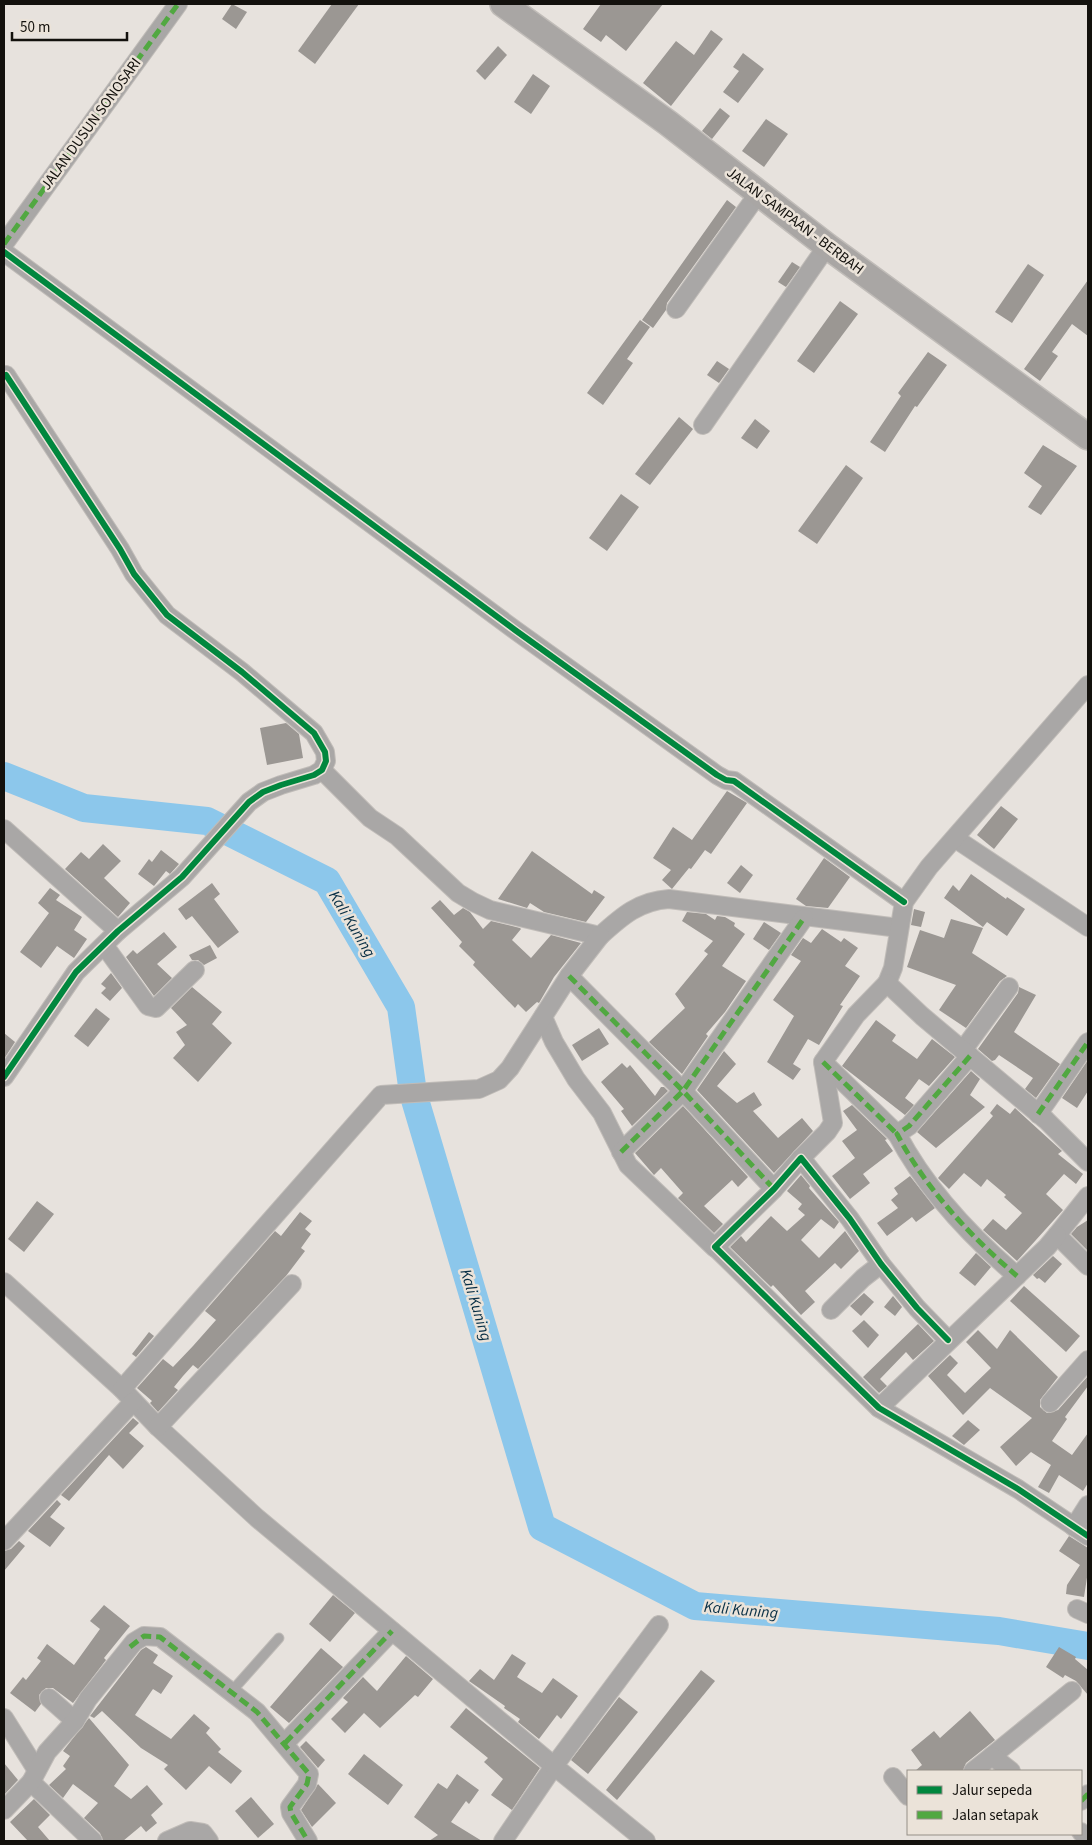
<svg xmlns="http://www.w3.org/2000/svg" width="1092" height="1845" viewBox="0 0 1092 1845" font-family="'Source Sans 3',sans-serif">
<style>
.lines{fill:none;stroke-linecap:round;stroke-linejoin:round}
.river{stroke:#8cc7eb;stroke-width:28}
.building{fill:#9b9793}
.lane-casing{stroke:#c0bcb8;stroke-width:11}
.street-casing{stroke:#c0bcb8;stroke-width:20}
.secondary-casing{stroke:#c0bcb8;stroke-width:28}
.lane{stroke:#a9a7a6;stroke-width:9}
.street{stroke:#a9a7a6;stroke-width:18}
.secondary{stroke:#a9a6a4;stroke-width:25}
.quiet{stroke:#51a841;stroke-width:5;stroke-dasharray:10 5;stroke-linecap:butt}
.cycleway-casing{stroke:#ebe3d9;stroke-width:9}
.cycleway{stroke:#00873e;stroke-width:6}
.labels{text-anchor:middle;dominant-baseline:central;stroke-width:5;stroke-linejoin:round;paint-order:stroke}
.street-label{font-size:15px;fill:#13110d;stroke:#ebe3d9}
.water-label{font-size:16px;font-style:italic;fill:#082f45;stroke:#ebe3d9}
</style>
<rect width="100%" height="100%" fill="#e7e2dd"/>
<g class="lines">
<path class="river" d="M4 776 84 808 207 821 327 881 401 1007 413 1093 542 1527 695 1606 999 1631 1088 1646"/>
</g>
<g class="building">
<path d="M232 4 247 12 236 29 222 19Z"/>
<path d="M332 4H359L315 64 298 51Z"/>
<path d="M601 4H663L626 51 606 35 601 42 583 29Z"/>
<path d="M711 30 723 39 671 106 643 83 676 41 694 55Z"/>
<path d="M498 46 507 55 485 80 476 71Z"/>
<path d="M743 53 764 69 738 103 723 92 739 71 733 67Z"/>
<path d="M533 74 550 86 531 114 514 102Z"/>
<path d="M720 108 730 116 712 139 702 131Z"/>
<path d="M766 119 788 134 764 167 742 151Z"/>
<path d="M727 200 736 207 667 303 666 310 653 328 642 320Z"/>
<path d="M792 262 800 267 786 287 778 282Z"/>
<path d="M1028 264 1044 275 1012 323 995 312Z"/>
<path d="M1088 280V336L1072 324 1052 352 1058 356 1040 381 1024 369Z"/>
<path d="M840 301 858 314 814 373 797 361Z"/>
<path d="M640 320 650 327 627 359 633 363 603 405 587 393Z"/>
<path d="M928 352 947 365 917 407 915 406 885 452 870 442 901 396 898 393Z"/>
<path d="M717 361 729 369 719 383 707 375Z"/>
<path d="M679 417 693 429 650 485 635 474Z"/>
<path d="M755 419 770 431 757 449 741 438Z"/>
<path d="M1043 445 1077 466 1041 515 1028 507 1042 486 1024 473Z"/>
<path d="M846 465 863 478 817 544 798 531Z"/>
<path d="M621 494 639 507 607 551 589 538Z"/>
<path d="M286 723 299 734 303 758 267 765 260 728Z"/>
<path d="M727 791 747 803 711 854 705 850 691 869 689 868 672 889 662 880 671 870 653 858 673 827 692 840Z"/>
<path d="M1001 806 1018 819 994 849 977 835Z"/>
<path d="M103 844 121 861 104 878 130 903 118 917 65 869 81 852 89 859Z"/>
<path d="M161 850 179 864 170 874 166 871 154 886 138 874 149 859 152 862Z"/>
<path d="M532 851 592 894 594 890 605 897 586 922 544 912 530 903 527 908 498 899Z"/>
<path d="M824 858 850 877 828 908 806 906 796 899Z"/>
<path d="M741 865 753 875 740 893 727 883Z"/>
<path d="M971 874 1006 899 1007 897 1025 909 1007 936 987 922 983 927 944 898 953 885 959 891Z"/>
<path d="M212 883 220 894 214 899 239 932 218 948 192 916 186 920 178 909Z"/>
<path d="M50 888 60 895 56 900 82 917 74 930 87 939 74 958 57 946 41 968 20 952 49 913 38 903Z"/>
<path d="M440 900 454 915 463 908 470 912 483 929 491 921 520 928 521 929 512 940 531 958 551 935 581 943 554 977 539 1003 537 1002 526 1012 518 1004 515 1008 473 965 475 962 459 946 462 942 431 908Z"/>
<path d="M914 909 925 912 921 927 911 925Z"/>
<path d="M687 912 706 914 715 920 717 916 725 917 735 923 734 926 745 934 722 966 746 981 725 1012 706 1034 708 1036 682 1074 649 1042 685 1008 675 994 708 954 704 951 713 941 682 921Z"/>
<path d="M951 919 983 928 972 953 1007 976 1000 981 966 1028 939 1010 956 985 907 967 920 930 944 938Z"/>
<path d="M764 922 781 933 769 950 753 939Z"/>
<path d="M822 929 841 942 844 938 858 948 845 966 860 976 840 1005 843 1006 819 1045 808 1039 793 1064 801 1069 793 1080 767 1062 794 1016 773 1000 801 961 791 955 803 938 811 943Z"/>
<path d="M164 932 177 947 157 964 172 978 154 996 126 957 133 950 137 954Z"/>
<path d="M210 945 217 958 204 965 198 960H192L189 955Z"/>
<path d="M111 973 122 988 110 1001 101 993 106 988 101 984Z"/>
<path d="M192 987 222 1012 212 1024 232 1043 198 1082 173 1058 185 1045 176 1032 187 1025 171 1008Z"/>
<path d="M1019 987 1036 995 1014 1032 1060 1064 1036 1098 1025 1089 1033 1078 999 1055 995 1060 992 1061 978 1049 1018 993Z"/>
<path d="M96 1008 110 1019 88 1047 74 1036Z"/>
<path d="M876 1020 896 1035 892 1041 917 1059 932 1039 955 1057 929 1086 919 1079 905 1098 914 1105 905 1115 842 1066Z"/>
<path d="M599 1028 609 1044 582 1061 572 1045Z"/>
<path d="M4 1033 15 1042 4 1059Z"/>
<path d="M724 1051 736 1064 717 1086 737 1103 754 1092 762 1105 753 1111 778 1138 802 1118 813 1131 774 1173 697 1090Z"/>
<path d="M1088 1060V1091L1077 1108 1062 1098Z"/>
<path d="M622 1063 627 1068 630 1065 655 1096 661 1087H664L668 1091 632 1126 621 1111 624 1109 601 1082Z"/>
<path d="M971 1071 980 1079 970 1095 985 1107 936 1148 917 1132Z"/>
<path d="M997 1104 1010 1114 1015 1108 1062 1151 1058 1154 1083 1174 1076 1184 1064 1174 1046 1194 1063 1210 1017 1261 983 1230 993 1219 1006 1230 1022 1213 1004 1197 1006 1195 987 1179 981 1187 964 1173 949 1189 938 1178 993 1116 990 1113Z"/>
<path d="M852 1105 887 1139 885 1140 893 1151 863 1174 870 1183 850 1199 832 1176 855 1158 842 1141 857 1130 843 1111Z"/>
<path d="M683 1106 748 1177 738 1187 732 1180 704 1206 723 1224 714 1233 678 1198 683 1193 661 1168 654 1175 635 1153Z"/>
<path d="M801 1175 810 1186 809 1188 839 1222 834 1229 821 1219 801 1240 819 1258 845 1231 859 1251 841 1269 835 1263 805 1291 815 1302 801 1315 773 1285 771 1287 730 1247 741 1236 746 1242 771 1216 787 1231 805 1215 798 1209 802 1204 787 1191Z"/>
<path d="M910 1176 935 1208 916 1222 912 1217 887 1236 877 1223 898 1208 891 1200 898 1194 894 1188Z"/>
<path d="M37 1201 54 1214 24 1252 8 1239Z"/>
<path d="M300 1212 312 1221 305 1229 311 1234 301 1248 305 1251 286 1276 198 1369 193 1365 183 1376 174 1387 178 1390 158 1412 150 1403 152 1401 137 1388 163 1359 173 1367 193 1346 216 1320 205 1311 275 1231 281 1236Z"/>
<path d="M1088 1220V1251L1071 1234 1077 1227Z"/>
<path d="M976 1253 991 1267 975 1286 959 1273Z"/>
<path d="M1053 1256 1062 1264 1045 1283 1039 1278 1037 1279 1033 1275Z"/>
<path d="M1024 1286 1080 1336 1066 1352 1010 1301Z"/>
<path d="M864 1293 874 1302 861 1316 850 1306Z"/>
<path d="M893 1296 902 1307 895 1316 884 1307Z"/>
<path d="M864 1320 879 1335 868 1348 852 1331Z"/>
<path d="M918 1324 934 1341 913 1360 906 1352 880 1379 887 1386 879 1393 863 1377Z"/>
<path d="M978 1330 997 1349 1010 1330 1058 1377 1040 1400V1407L1047 1413 1058 1410 1088 1376V1386L1065 1417 1067 1419 1052 1441 1072 1455 1088 1433V1483L1083 1491 1059 1475 1049 1493 1038 1487 1051 1465 1031 1452 1016 1466 1000 1447 1032 1418 990 1388 963 1415 928 1376 950 1355 958 1363 947 1375 965 1393 991 1368 966 1342Z"/>
<path d="M149 1332 154 1336 136 1357 132 1354Z"/>
<path d="M133 1418 139 1423 129 1433 144 1446 123 1469 109 1455 69 1501 61 1495Z"/>
<path d="M968 1420 980 1430 964 1445 952 1436Z"/>
<path d="M57 1500 61 1504 50 1517 65 1528 50 1547 28 1531Z"/>
<path d="M1069 1536 1088 1548V1571L1084 1597 1066 1594 1067 1585 1080 1565 1059 1551Z"/>
<path d="M19 1541 25 1546 4 1571V1551L11 1549Z"/>
<path d="M333 1595 355 1613 330 1642 309 1624Z"/>
<path d="M104 1605 130 1626 104 1658 106 1660 73 1703 53 1688H46L39 1695 41 1704 35 1712 10 1693 23 1677 26 1680 41 1661 37 1658 47 1644 74 1665 100 1629 90 1621Z"/>
<path d="M146 1647 158 1655 153 1663 173 1676 161 1694 153 1689 135 1715 171 1739 194 1714 210 1728 206 1733 221 1749 218 1752 242 1771 231 1784 209 1766 186 1790 164 1769 168 1765 141 1748 102 1711 94 1718 90 1716 141 1650Z"/>
<path d="M1059 1647 1076 1657 1075 1659 1088 1670V1695L1076 1681 1065 1675 1063 1678 1046 1667Z"/>
<path d="M321 1648 343 1667 289 1723 270 1707Z"/>
<path d="M512 1654 526 1663 517 1677 542 1693 553 1678 578 1696 561 1719 557 1715 539 1739 518 1722 520 1719 504 1708 505 1706 469 1681 480 1669 494 1680Z"/>
<path d="M406 1656 433 1679 418 1697 415 1695 380 1728 364 1713 345 1733 331 1719 348 1702 343 1698 363 1677 377 1691Z"/>
<path d="M701 1670 715 1681 617 1800 606 1790Z"/>
<path d="M619 1697 638 1712 588 1774 571 1760Z"/>
<path d="M466 1708 540 1768 512 1810 491 1795 503 1779 484 1762 488 1758 450 1727Z"/>
<path d="M970 1711 995 1740 966 1763 963 1771H915L922 1765 911 1750 934 1731 940 1738Z"/>
<path d="M89 1718 129 1765 114 1786 131 1799 147 1785 163 1804 151 1815 157 1823 146 1832 141 1826 123 1841H103L100 1833 84 1818 98 1803 73 1784 63 1798 49 1785 66 1769 63 1766 70 1756 63 1751Z"/>
<path d="M306 1741 325 1760 318 1768 300 1747Z"/>
<path d="M364 1754 403 1785 388 1805 348 1774Z"/>
<path d="M4 1763 18 1780 4 1795Z"/>
<path d="M457 1774 479 1790 469 1804 466 1801 451 1822 482 1841H429L438 1835 414 1817 438 1783 447 1789Z"/>
<path d="M318 1784 336 1803 312 1827 301 1810Z"/>
<path d="M251 1797 274 1824 258 1838 235 1811Z"/>
<path d="M34 1799 50 1815 38 1827 50 1841H28L10 1822Z"/>
</g>
<g class="lines">
<g class="lane-casing">
<path id="lane" d="M231 1692 279 1638"/>
</g>
<g class="street-casing">
<g id="street">
<path d="M4 244 178 4"/>
<path d="M4 252 515 630 717 775 726 780 734 781 904 902"/>
<path d="M676 309 758 194"/>
<path d="M703 425 827 246"/>
<path d="M322 770 370 818 397 836 458 893 473 902 490 910 600 936C622 916 639 901 669 899L899 928"/>
<path d="M4 829 118 931"/>
<path d="M956 839 1088 927"/>
<path d="M104 945 148 1006 156 1008 195 970"/>
<path d="M569 976 683 1091 774 1189"/>
<path d="M887 983 893 968 904 902 929 867 1088 685"/>
<path d="M543 1017 554 1042 576 1079 602 1113 628 1165 715 1248"/>
<path d="M963 1050 1009 987"/>
<path d="M970 1056 909 1126 897 1134C926 1189 970 1236 1017 1276"/>
<path d="M823 1062 897 1134"/>
<path d="M4 1077 76 972 118 931 182 877 249 802 263 792 281 785 314 775 322 770 326 761 325 752 314 733 242 672 167 615 134 574 120 549 6 375"/>
<path d="M1038 1114 1088 1042"/>
<path d="M621 1152 683 1091 804 918"/>
<path d="M801 1158 827 1132 833 1123 823 1062 856 1015 887 983 922 1016 1046 1120 1088 1162"/>
<path d="M1088 1196 1057 1235 1088 1266"/>
<path d="M4 1282 122 1389 158 1427 257 1518 554 1766 503 1841"/>
<path d="M831 1310 863 1278 881 1264"/>
<path d="M948 1340 917 1308 881 1264 850 1219 801 1158 774 1189 715 1247 879 1408 1018 1489 1088 1536"/>
<path d="M122 1389 381 1095 479 1089 499 1080 510 1068 569 976 600 936"/>
<path d="M1050 1403 1088 1360"/>
<path d="M879 1408 1047 1247 1057 1235"/>
<path d="M158 1427 292 1284"/>
<path d="M1074 1527 1088 1505"/>
<path d="M4 1541 133 1402"/>
<path d="M1077 1609 1088 1614"/>
<path d="M49 1698 75 1721"/>
<path d="M4 1718 36 1769"/>
<path d="M285 1743 392 1631"/>
<path d="M992 1756 1072 1691"/>
<path d="M973 1771 992 1756 1011 1771"/>
<path d="M893 1777 908 1796"/>
<path d="M31 1782 93 1841"/>
<path d="M1081 1801 1088 1794"/>
<path d="M4 1810 31 1782 47 1752 75 1721 88 1699 134 1642 144 1636 160 1637 257 1712 309 1774 307 1784 290 1807 291 1813 308 1841"/>
<path d="M1081 1832 1088 1839"/>
<path d="M167 1841 190 1831 203 1833 209 1841"/>
<path d="M646 1841 554 1766 659 1625"/>
</g>
</g>
<g class="secondary-casing">
<path id="secondary" d="M503 4 668 123 827 246 1088 437"/>
</g>
<use href="#lane" class="lane"/>
<use href="#street" class="street"/>
<use href="#secondary" class="secondary"/>
<g class="quiet">
<path d="M4 244 178 4"/>
<path d="M569 976 683 1091 774 1189"/>
<path d="M970 1056 909 1126 897 1134C926 1189 970 1236 1017 1276"/>
<path d="M823 1062 897 1134"/>
<path d="M1038 1114 1088 1042"/>
<path d="M621 1152 683 1091 804 918"/>
<path d="M130 1647 144 1636 160 1637 257 1712 309 1774 307 1784 290 1807 291 1813 308 1841"/>
<path d="M285 1743 392 1631"/>
<path d="M1081 1801 1088 1794"/>
</g>
<g class="cycleway-casing">
<g id="cycleway">
<path d="M4 252 515 630 717 775 726 780 734 781 904 902"/>
<path d="M4 1077 76 972 118 931 182 877 249 802 263 792 281 785 314 775 322 770 326 761 325 752 314 733 242 672 167 615 134 574 120 549 6 375"/>
<path d="M948 1340 917 1308 881 1264 850 1219 801 1158 774 1189 715 1247 879 1408 1018 1489 1088 1536"/>
</g>
</g>
<use href="#cycleway" class="cycleway"/>
</g>
<g class="labels">
<g class="street-label">
<text transform="translate(91 124) rotate(-54)">JALAN DUSUN SONOSARI</text>
<text transform="translate(795 221) rotate(37)">JALAN SAMPAAN - BERBAH</text>
</g>
<g class="water-label">
<text transform="translate(352 924) rotate(59)">Kali Kuning</text>
<text transform="translate(476 1305) rotate(73)">Kali Kuning</text>
<text transform="translate(741 1610) rotate(5)">Kali Kuning</text>
</g>
</g>
<rect width="1092" height="1845" fill="none" stroke="#13110d" stroke-width="10"/>
<rect x="907" y="1770" width="175" height="65" fill="#ebe3d9" stroke="#958f87"/>
<rect x="917" y="1786" width="25" height="8" fill="#00873e" stroke="#958f87"/>
<text x="952" y="1795" font-size="15" fill="#13110d">Jalur sepeda</text>
<rect x="917" y="1811" width="25" height="8" fill="#51a841" stroke="#958f87"/>
<text x="952" y="1820" font-size="15" fill="#13110d">Jalan setapak</text>
<path d="M12 32v8h115v-8" fill="none" stroke="#13110d" stroke-width="2.5"/>
<text x="20" y="32" font-size="15" fill="#13110d" stroke="#ebe3d9" stroke-width="4" paint-order="stroke">50 m</text>
</svg>
